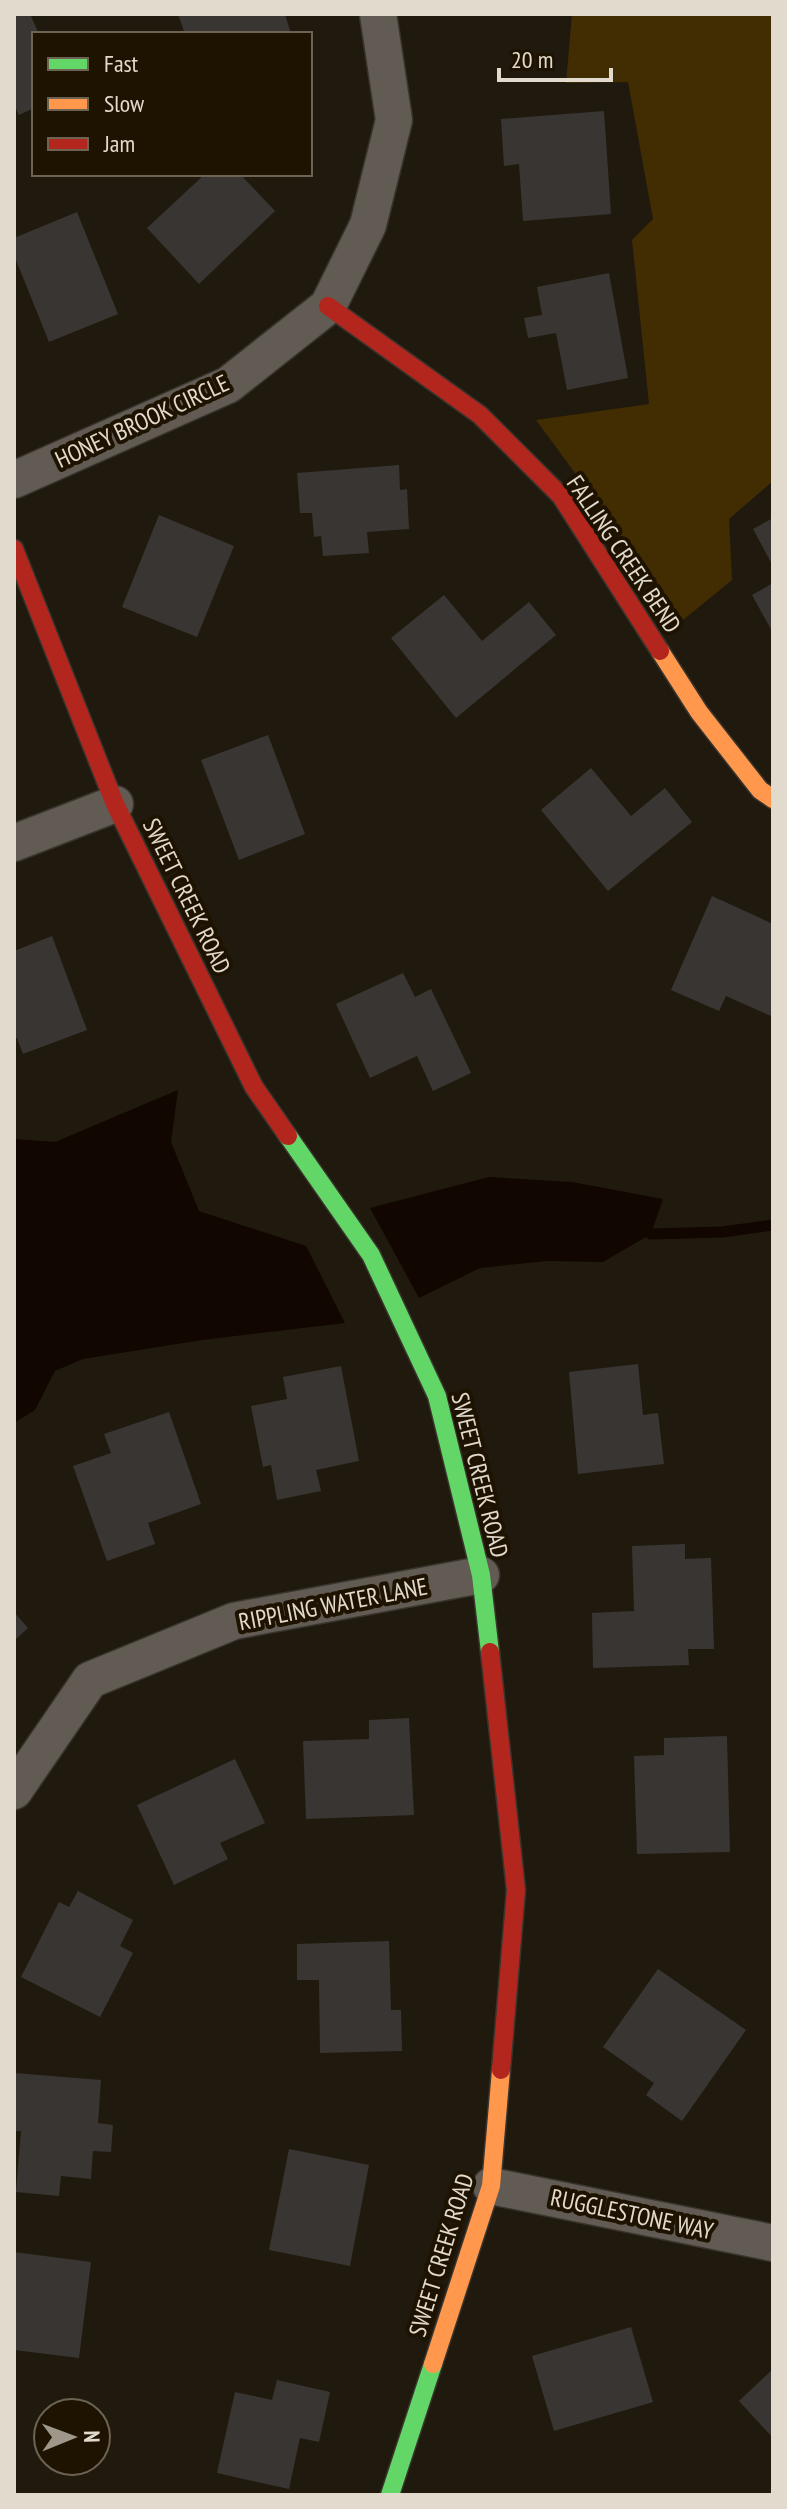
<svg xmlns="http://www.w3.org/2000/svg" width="787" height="2509" viewBox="0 0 787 2509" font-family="'PT Sans Narrow',sans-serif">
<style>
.green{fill:#422c02}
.water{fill:#120601}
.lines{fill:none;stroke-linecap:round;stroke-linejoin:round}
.stream{stroke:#120601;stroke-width:11}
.building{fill:#393532}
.street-casing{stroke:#39342d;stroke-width:39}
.fast-casing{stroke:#39342d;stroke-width:21}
.slow-casing{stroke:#39342d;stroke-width:21}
.jam-casing{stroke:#39342d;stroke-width:21}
.street{stroke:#615b53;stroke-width:36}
.fast{stroke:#63d668;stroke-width:18}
.slow{stroke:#ff974d;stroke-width:18}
.jam{stroke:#b3261e;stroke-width:18}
.labels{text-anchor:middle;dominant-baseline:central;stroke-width:8;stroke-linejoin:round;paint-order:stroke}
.street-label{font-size:24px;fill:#e2dacd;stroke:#1e1300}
</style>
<rect width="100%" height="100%" fill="#201a0e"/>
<path class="green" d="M572 14H773V481L729 519 732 580 683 620 536 420 649 404 632 240 653 219 628 82 566 83Z"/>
<g class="water">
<path d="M178 1090 171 1142 199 1211 306 1246 345 1323 202 1340 83 1359 55 1371 35 1410 14 1423V1139L55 1142Z"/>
<path d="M489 1177 572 1182 663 1199 651 1234 603 1262 548 1261 480 1268 419 1298 370 1208Z"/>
</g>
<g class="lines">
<path class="stream" d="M651 1234 722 1232 773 1225"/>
</g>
<g class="building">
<path d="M14 14H30L39 34H34V108L19 115 14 105Z"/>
<path d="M178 14H285L291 34H185Z"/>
<path d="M604 111 611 214 523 221 519 164 504 166 501 119Z"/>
<path d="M205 174H240L275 211 199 284 147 228Z"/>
<path d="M77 212 118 314 49 342 14 255V238Z"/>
<path d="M609 273 628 378 567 390 556 333 528 338 524 318 542 315 537 287Z"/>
<path d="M399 465 400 490 407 489 409 529 367 532 369 553 323 556 321 536 314 537 312 513H300L297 473Z"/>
<path d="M159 515 234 546 197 637 122 607Z"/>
<path d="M773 518V566L753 529Z"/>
<path d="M773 583V633L752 595Z"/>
<path d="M444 595 482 641 529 602 556 635 456 718 391 638Z"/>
<path d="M268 735 305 834 239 860 201 760Z"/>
<path d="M591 768 631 816 665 788 692 822 608 891 541 810Z"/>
<path d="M712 896 773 924V1017L726 996 719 1011 671 990Z"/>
<path d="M52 936 87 1030 23 1054 17 1038 14 1039V951Z"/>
<path d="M403 973 415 997 431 989 471 1073 433 1091 417 1056 370 1078 336 1004Z"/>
<path d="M638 1364 643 1415 658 1413 664 1464 578 1474 569 1372Z"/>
<path d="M341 1366 359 1461 316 1470 321 1491 277 1500 271 1465 263 1467 251 1406 287 1399 283 1377Z"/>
<path d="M169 1412 201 1504 148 1523 155 1544 107 1561 73 1466 111 1453 104 1434Z"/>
<path d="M685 1544V1559L711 1558 714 1649H688L689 1665 593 1668 592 1613 634 1611 632 1546Z"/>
<path d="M14 1612 28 1628 14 1641Z"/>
<path d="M409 1718 414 1815 306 1819 303 1741 369 1739V1720Z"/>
<path d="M727 1736 730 1852 637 1854 634 1756 664 1755V1738Z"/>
<path d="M235 1759 265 1823 220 1843 228 1859 174 1885 137 1805Z"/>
<path d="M78 1891 133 1920 120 1946 133 1953 100 2017 21 1977 59 1902 69 1907Z"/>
<path d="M389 1941 391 2010H401L402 2051 320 2053 319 1980H297V1944Z"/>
<path d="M658 1969 746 2030 682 2121 646 2095 654 2083 603 2047Z"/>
<path d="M14 2073 101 2080 98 2123 113 2125 111 2152 93 2151 91 2179 61 2176 59 2196 16 2192 21 2131H14Z"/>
<path d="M289 2149 369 2165 350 2266 269 2250Z"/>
<path d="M14 2252 91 2262 79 2358 14 2350 16 2289H14Z"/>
<path d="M631 2327 653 2402 554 2431 532 2356Z"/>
<path d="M773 2369V2438L739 2401Z"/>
<path d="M277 2380 330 2392 319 2442 300 2438 289 2489 217 2473 235 2392 272 2400Z"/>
</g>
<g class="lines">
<g class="street-casing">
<g id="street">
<path d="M14 480 228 385 328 306 368 225 394 120 378 14"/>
<path d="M14 843 115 804"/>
<path d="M14 1791 90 1680 234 1621 481 1575"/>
<path d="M491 2186 773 2243"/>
</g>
</g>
<g class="fast-casing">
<g id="fast">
<path d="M288 1136 371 1255 437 1396 481 1575 490 1652"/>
<path d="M390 2495 433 2364"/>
</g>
</g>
<g class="slow-casing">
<g id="slow">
<path d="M660 651 699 712 760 790 773 799"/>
<path d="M433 2364 491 2186 501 2070"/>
</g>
</g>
<g class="jam-casing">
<g id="jam">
<path d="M328 306 480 415 561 496 660 651"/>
<path d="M14 549 115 804 254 1087 288 1136"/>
<path d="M490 1652 516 1890 501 2070"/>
</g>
</g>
<use href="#street" class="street"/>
<use href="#fast" class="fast"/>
<use href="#slow" class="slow"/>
<use href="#jam" class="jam"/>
</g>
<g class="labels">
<g class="street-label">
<text transform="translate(142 421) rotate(-25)">HONEY BROOK CIRCLE</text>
<text transform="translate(624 554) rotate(56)">FALLING CREEK BEND</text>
<text transform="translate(187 896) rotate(64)">SWEET CREEK ROAD</text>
<text transform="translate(480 1475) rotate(76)">SWEET CREEK ROAD</text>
<text transform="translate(333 1604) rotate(-11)">RIPPLING WATER LANE</text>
<text transform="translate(632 2214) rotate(12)">RUGGLESTONE WAY</text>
<text transform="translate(441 2255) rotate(-73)">SWEET CREEK ROAD</text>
</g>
</g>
<rect width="787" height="2509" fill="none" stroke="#e2dacd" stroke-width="32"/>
<rect x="32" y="32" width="280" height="144" fill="#1e1300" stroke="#6c6352" stroke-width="2"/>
<rect x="48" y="58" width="40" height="12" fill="#63d668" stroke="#6c6352" stroke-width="2"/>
<text x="104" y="72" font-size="24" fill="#e2dacd">Fast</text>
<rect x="48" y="98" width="40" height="12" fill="#ff974d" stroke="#6c6352" stroke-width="2"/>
<text x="104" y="112" font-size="24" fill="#e2dacd">Slow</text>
<rect x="48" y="138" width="40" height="12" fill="#b3261e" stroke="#6c6352" stroke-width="2"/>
<text x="104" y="152" font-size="24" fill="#e2dacd">Jam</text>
<g transform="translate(72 2437) rotate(89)"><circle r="38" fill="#1e1300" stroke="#6c6352" stroke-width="2"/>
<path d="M0-6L14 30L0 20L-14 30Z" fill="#9e978a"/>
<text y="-12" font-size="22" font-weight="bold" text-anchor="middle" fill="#e2dacd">N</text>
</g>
<path d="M499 68v12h112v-12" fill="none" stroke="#e2dacd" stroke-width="4"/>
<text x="511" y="68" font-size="24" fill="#e2dacd" stroke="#1e1300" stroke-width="6" paint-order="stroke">20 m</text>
</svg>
